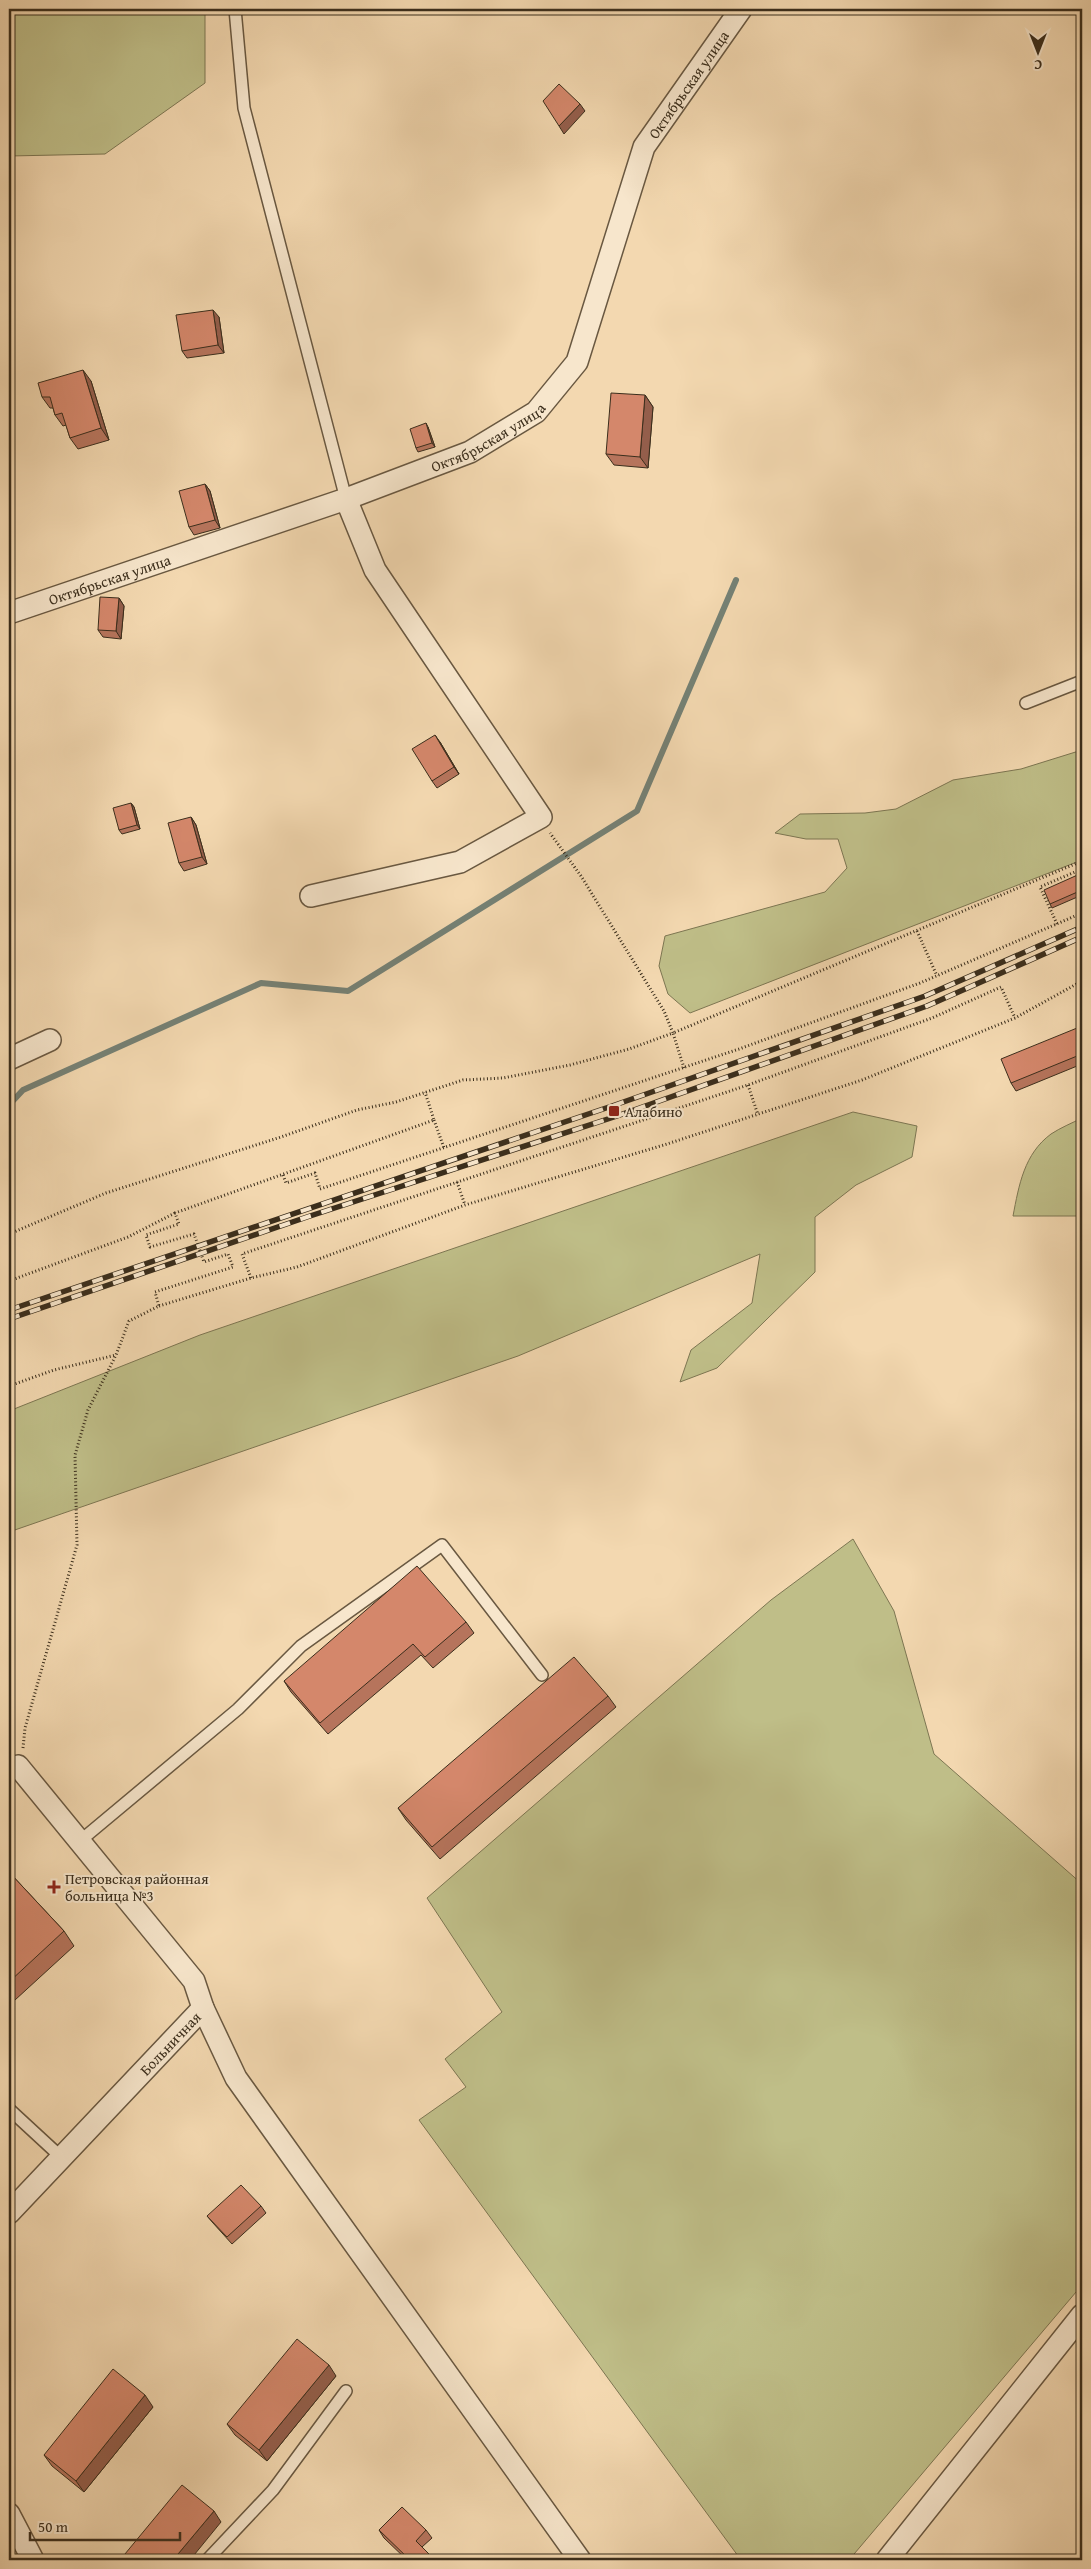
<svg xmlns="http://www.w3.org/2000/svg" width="1091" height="2569" viewBox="0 0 1091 2569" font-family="'Gentium Book Plus',serif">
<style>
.green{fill:#bfbe88;stroke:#7d7652}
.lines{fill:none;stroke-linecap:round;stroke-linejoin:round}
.stream{stroke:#758175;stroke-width:6}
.service-casing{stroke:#695841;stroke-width:14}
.minor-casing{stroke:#695841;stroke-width:24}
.path{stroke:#3b2e1c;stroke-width:3;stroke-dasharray:1 2.5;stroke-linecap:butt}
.service{stroke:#f7e6cc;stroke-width:11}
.minor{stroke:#f7e6cc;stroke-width:21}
.rail-casing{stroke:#3b2e1c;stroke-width:5.5}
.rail{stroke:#f7e6cc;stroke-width:4;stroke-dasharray:11;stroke-linecap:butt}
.wall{fill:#b6745c;stroke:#3b2e1c}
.shaded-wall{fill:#945e4b;stroke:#3b2e1c}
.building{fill:#d4876b;stroke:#3b2e1c}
.poi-dot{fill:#8f2418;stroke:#f7e6cc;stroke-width:2}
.labels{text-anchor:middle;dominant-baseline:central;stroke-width:4;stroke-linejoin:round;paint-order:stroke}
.street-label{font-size:15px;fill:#3b2e1c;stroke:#f7e6cc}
.poi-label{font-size:15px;fill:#3b2e1c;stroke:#f7e6cc;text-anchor:start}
</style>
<rect width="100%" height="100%" fill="#f3d8b0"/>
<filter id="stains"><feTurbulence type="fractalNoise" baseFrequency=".004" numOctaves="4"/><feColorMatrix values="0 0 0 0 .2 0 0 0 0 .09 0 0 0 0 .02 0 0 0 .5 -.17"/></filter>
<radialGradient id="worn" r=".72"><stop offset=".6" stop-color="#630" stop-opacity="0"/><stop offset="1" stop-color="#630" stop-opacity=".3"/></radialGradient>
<g class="green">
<path d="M9 9H205V83L105 154 9 156Z"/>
<path d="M1082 750V860L690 1013 668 994 659 966 665 936 825 892 847 868 838 839H806L775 833 800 814 865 813 896 809 953 780 1021 769Z"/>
<path d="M853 1112 917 1126 912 1157 856 1185 815 1217V1272L717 1368 680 1382 691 1350 752 1303 760 1254 518 1356 9 1532V1411L200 1335Z"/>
<path d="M1082 1118V1216H1013C1019 1185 1024 1154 1051 1134 1060 1128 1072 1123 1082 1118Z"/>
<path d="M853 1539 894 1611 934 1754 1082 1884V2285L849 2560H741L419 2120 466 2087 445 2059 502 2012 427 1898 771 1600Z"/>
</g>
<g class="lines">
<path class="stream" d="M9 1105 23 1090 261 983 348 991 637 811 736 580"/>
<g class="service-casing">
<g id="service">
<path d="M235 9 244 108 346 499"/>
<path d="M1026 703 1082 681"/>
<path d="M80 1841 238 1709 301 1646 442 1545 542 1675"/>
<path d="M9 2109 61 2157"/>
<path d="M207 2560 273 2490 346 2391"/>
</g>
</g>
<g class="minor-casing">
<g id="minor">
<path id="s1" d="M9 613 346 499 470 452 536 412 577 362 644 147 741 9"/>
<path d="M311 896 460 862 541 817 375 570 346 499"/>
<path d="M9 1059 50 1040"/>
<path d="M203 2008 236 2078 580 2560"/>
<path id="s2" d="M9 2213 203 2008 194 1981 18 1766"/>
<path d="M9 2514 33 2560"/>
<path d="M887 2560 1082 2315"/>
</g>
</g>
<g class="path">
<path d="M1057 924 1040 887 1082 869"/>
<path d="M917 931 937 976"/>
<path d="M684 1068 673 1033 1082 861"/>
<path d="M748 1085 758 1115"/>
<path d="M434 1120 444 1148"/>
<path d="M283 1175 286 1183 315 1173 320 1189 739 1049 920 983 1082 913"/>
<path d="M457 1182 465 1205"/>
<path d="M9 1234 106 1193 281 1137 357 1110 396 1102 463 1080 503 1078 570 1065 629 1049 673 1033 664 1011 581 876 550 833"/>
<path d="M251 1278 242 1254 748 1085 932 1018 1001 987 1015 1018"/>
<path d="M9 1281 128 1237 175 1213"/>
<path d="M159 1306 251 1278 297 1267 465 1205 667 1144 862 1080 1015 1018 1082 981"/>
<path d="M9 1386 54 1370 116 1355"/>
<path d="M23 1748 25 1728 77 1545 75 1455 88 1410 116 1355 129 1321 159 1306 155 1292 233 1267 228 1254 204 1262 194 1234 150 1247 146 1235 179 1224 175 1213 434 1120 425 1092"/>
</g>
<use href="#service" class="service"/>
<use href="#minor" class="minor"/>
<g class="rail-casing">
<g id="rail">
<path d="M9 1310 612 1106 925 996 1082 927"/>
<path d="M9 1319 307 1217 617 1116 927 1006 1082 937"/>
</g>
</g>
<use href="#rail" class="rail"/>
</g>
<g class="wall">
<path d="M219 317 224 353 187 358 182 351Z"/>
<path d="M91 381 109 440 78 449 70 438 66 425 63 426 55 415 53 408H50L42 397Z"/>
<path d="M645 395 653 407 648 468 614 465 606 454Z"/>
<path d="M428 427 435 447 418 452 416 448Z"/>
<path d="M205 484 210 491 220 528 194 535 189 527Z"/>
<path d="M119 598 124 606 121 639 103 637 98 630Z"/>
<path d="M440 742 459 774 437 788 432 781Z"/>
<path d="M131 803 134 807 140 829 122 834 119 830Z"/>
<path d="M191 817 196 825 207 864 184 871 179 863Z"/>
<path d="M1082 873V895L1052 908 1050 904Z"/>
<path d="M1082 1026V1064L1016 1091 1011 1083Z"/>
<path d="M466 1622 474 1633 433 1668 421 1655 328 1734 291 1692 284 1681Z"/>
<path d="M608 1696 616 1707 440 1859 406 1820 398 1808Z"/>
<path d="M9 1872 64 1931 74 1946 15 2000 9 1993Z"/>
<path d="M261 2206 266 2213 232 2244 213 2223 207 2216Z"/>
<path d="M336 2376 267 2461 235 2435 227 2424Z"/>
<path d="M153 2407 84 2492 52 2466 44 2455Z"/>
<path d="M379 2530H426L432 2538 422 2547 435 2560H407L384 2538Z"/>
</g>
<g class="shaded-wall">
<path d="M580 104 585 111 564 134 559 126Z"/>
<path d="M213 310 219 317 224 353 218 345Z"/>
<path d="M83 370 91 381 109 440 101 428Z"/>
<path d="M645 395 653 407 648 468 640 457Z"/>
<path d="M426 423 428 427 435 447 432 443Z"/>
<path d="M205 484 210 491 220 528 215 520Z"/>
<path d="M119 598 124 606 121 639 116 631Z"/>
<path d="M435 735 440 742 459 774 454 767Z"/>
<path d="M131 803 134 807 140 829 137 825Z"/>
<path d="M191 817 196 825 207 864 202 857Z"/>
<path d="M329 2365 336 2376 267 2461 259 2450Z"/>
<path d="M145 2395 153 2407 84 2492 76 2481Z"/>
<path d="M214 2511 221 2522 190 2560H173Z"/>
</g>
<g class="building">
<path d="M559 84 580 104 559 126 543 101Z"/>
<path d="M213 310 218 345 182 351 176 315Z"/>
<path d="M83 370 101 428 70 438 62 413 55 415 50 397H42L38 383Z"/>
<path d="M611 393 645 395 640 457 606 454Z"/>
<path d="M426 423 432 443 416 448 410 429Z"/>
<path d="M205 484 215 520 189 527 179 491Z"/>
<path d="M100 597 119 598 116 631 98 630Z"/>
<path d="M435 735 454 767 432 781 412 749Z"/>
<path d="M131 803 137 825 119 830 113 808Z"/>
<path d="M191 817 202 857 179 863 168 823Z"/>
<path d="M1082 873V890L1050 904 1044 890Z"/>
<path d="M1082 1026V1054L1011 1083 1001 1059Z"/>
<path d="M417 1566 466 1622 425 1657 413 1644 320 1723 284 1681Z"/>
<path d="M574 1657 608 1696 432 1847 398 1808Z"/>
<path d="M9 1872 64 1931 9 1982V1928L10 1927 9 1925Z"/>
<path d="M241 2185 261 2206 227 2237 207 2216Z"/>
<path d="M297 2339 329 2365 259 2450 227 2424Z"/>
<path d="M113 2369 145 2395 76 2481 44 2455Z"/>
<path d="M182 2485 214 2511 173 2560H120Z"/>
<path d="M402 2507 426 2530 416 2541 435 2560H410L379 2530Z"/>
</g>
<g class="poi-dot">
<rect x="608" y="1105" width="12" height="12" rx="2.5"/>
<path d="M51.5 1879.5h5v5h5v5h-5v5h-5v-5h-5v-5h5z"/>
</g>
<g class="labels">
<g class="street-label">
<text stroke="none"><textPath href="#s1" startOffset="932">Октябрьская улица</textPath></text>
<text stroke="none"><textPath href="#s1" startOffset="511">Октябрьская улица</textPath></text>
<text stroke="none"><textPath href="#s1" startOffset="106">Октябрьская улица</textPath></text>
<text stroke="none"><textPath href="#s2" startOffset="234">Больничная</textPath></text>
</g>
<g class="poi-label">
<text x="625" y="1111">Алабино</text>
<text x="65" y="1878">Петровская районная<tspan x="65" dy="17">больница №3</tspan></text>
</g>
</g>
<rect width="1091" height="2569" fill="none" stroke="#f3d8b0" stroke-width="30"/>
<rect x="10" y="10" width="1071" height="2549" fill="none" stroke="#3b2e1c" stroke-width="2.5"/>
<rect x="15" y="15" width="1061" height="2539" fill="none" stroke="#3b2e1c"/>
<g transform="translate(1038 52) rotate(180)" stroke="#f7e6cc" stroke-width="4" paint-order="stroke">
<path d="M0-4L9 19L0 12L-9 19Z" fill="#3b2e1c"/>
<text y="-8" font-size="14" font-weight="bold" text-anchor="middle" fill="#3b2e1c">С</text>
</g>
<path d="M30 2532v8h150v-8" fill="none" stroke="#3b2e1c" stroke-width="2.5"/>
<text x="38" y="2532" font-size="15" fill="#3b2e1c" stroke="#f7e6cc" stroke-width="4" paint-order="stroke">50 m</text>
<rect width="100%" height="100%" filter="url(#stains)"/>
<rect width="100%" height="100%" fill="url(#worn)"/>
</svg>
